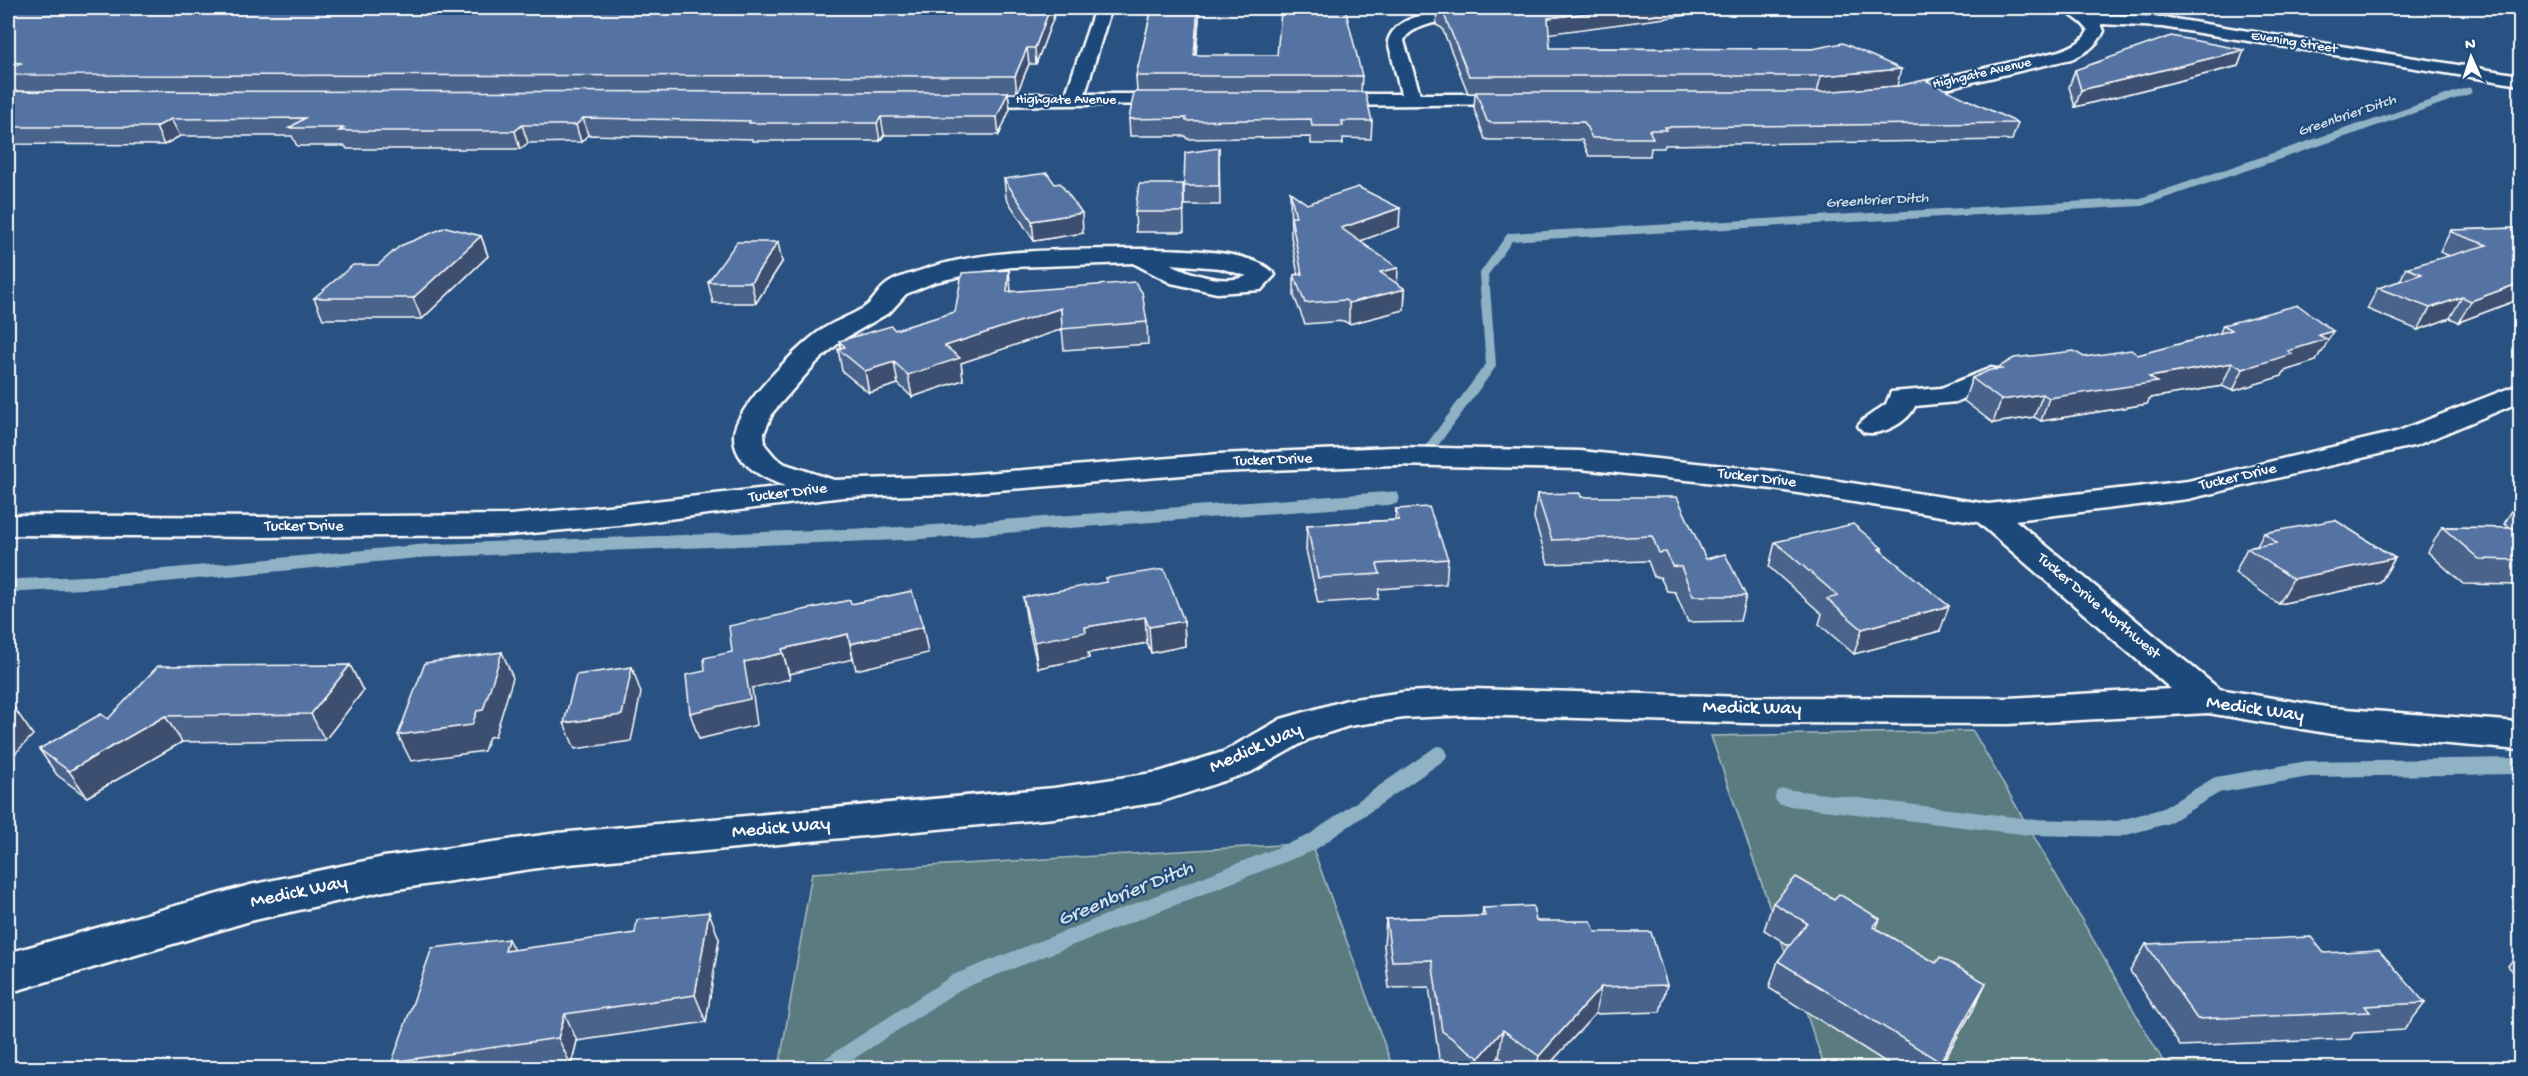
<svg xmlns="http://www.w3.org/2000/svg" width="2528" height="1076" viewBox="0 0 2528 1076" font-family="'Gochi Hand',sans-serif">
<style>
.green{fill:#5a7b80;stroke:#acbdc0;stroke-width:1.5}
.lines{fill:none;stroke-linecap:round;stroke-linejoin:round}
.stream-far4{stroke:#90b2c5;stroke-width:7}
.stream-far3{stroke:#90b2c5;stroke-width:8}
.stream-far2{stroke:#90b2c5;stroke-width:10}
.stream-far1{stroke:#90b2c5;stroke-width:13}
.stream{stroke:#90b2c5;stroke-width:16}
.minor-casing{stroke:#fff;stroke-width:5}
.minor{fill:#1f4a7a;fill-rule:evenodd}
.wall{fill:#49638b;stroke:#fff;stroke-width:1.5}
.shaded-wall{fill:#3c5071;stroke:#fff;stroke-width:1.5}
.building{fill:#5573a2;stroke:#fff;stroke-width:1.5}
.labels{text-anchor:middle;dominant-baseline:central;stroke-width:4.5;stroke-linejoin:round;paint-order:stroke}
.far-street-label{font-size:14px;fill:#fff;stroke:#1f4a7a}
.far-water-label{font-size:15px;font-style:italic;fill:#d1dfe7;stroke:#1f4a7a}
.street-label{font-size:16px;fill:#fff;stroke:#1f4a7a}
.near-street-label{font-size:20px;fill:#fff;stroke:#1f4a7a}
.near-water-label{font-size:21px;font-style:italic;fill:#d1dfe7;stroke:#1f4a7a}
</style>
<rect width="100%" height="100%" fill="#295282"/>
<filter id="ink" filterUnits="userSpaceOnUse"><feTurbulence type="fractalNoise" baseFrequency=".0167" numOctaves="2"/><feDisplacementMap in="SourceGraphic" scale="12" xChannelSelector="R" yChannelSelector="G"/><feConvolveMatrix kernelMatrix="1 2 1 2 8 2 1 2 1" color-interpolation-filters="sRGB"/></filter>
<g filter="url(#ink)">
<g class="green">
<path d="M1973 731 2163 1061 2520 1068H1825L1711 736Z"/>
<path d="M1311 843 1393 1068H779L812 873Z"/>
</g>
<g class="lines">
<path class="stream-far4" d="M2357 129 2468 91"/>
<path class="stream-far3" d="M1485 290 1484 274 1510 237 2141 202 2362 127"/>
<path class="stream-far2" d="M1430 448 1491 365 1485 289"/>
<path class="stream-far1" d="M8 586 95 582 423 551 914 533 1393 498"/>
<g class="stream">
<path d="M1783 797 2030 827 2118 829 2165 816 2217 785 2308 769 2520 766"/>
<path d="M825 1068 957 982 1311 843 1439 754"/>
</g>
<g class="minor-casing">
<g id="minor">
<path d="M1095 8H1111L1085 94H1178L1185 96 1187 100 1185 104 963 106 956 104 954 100 956 96 963 94H1066Z"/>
<path d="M1471 8H1521L1513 13C1491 15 1411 18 1404 41L1420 94H1520L1527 96 1529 100 1527 104 1323 106 1316 104 1314 100 1316 96 1323 94H1401L1388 41C1396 12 1446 11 1471 8Z"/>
<path d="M2068 8H2081L2093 14 2162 17 2520 75V85L2162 27 2101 24 2104 31C2097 46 2086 53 2071 59L1892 101 1885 99 1883 95 1885 91 2060 51C2071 46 2082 43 2088 31 2082 20 2073 19 2066 10Z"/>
<path d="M1129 249C1161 249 1256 247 1275 275L1261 290 1217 293 1171 283 1133 263 1012 267 983 271 935 282 906 294 890 312 842 340 816 363 773 412 764 433 765 445 775 457 785 464 834 480 950 476 1219 454 1394 447 1580 451 1773 471 1988 504 2188 481 2396 432 2520 384V402L2417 445 2188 499 2015 520 2219 689 2332 708 2520 722V750L2332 734 2208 713 2008 724 1748 723 1471 715 1404 718 1349 726 1309 739 1251 772 1160 802 1054 818 558 865 384 891 250 921 8 993V953L250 885 384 857 558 833 1054 788 1159 772 1223 752 1281 719 1347 700 1404 692 1471 689 1748 697 2008 698 2171 689 1978 522 1773 489 1580 469 1394 465 1219 472 950 494 843 497 629 524 510 535 262 537 8 535V515L262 517 510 515 629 504 785 486C762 478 733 463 734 435 735 408 796 349 817 333 831 322 849 317 865 307 874 301 878 290 887 284 895 278 907 275 916 272 984 248 1058 250 1129 249ZM1171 264 1220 268 1247 276C1224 285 1193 275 1171 264Z"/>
<path d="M1991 368 2001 370 2005 376 2001 382 1956 402 1915 406C1908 423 1880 437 1863 432L1858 426 1863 420 1886 404 1891 392 1941 388Z"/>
</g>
</g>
<use href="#minor" class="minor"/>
</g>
<g class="wall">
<path d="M8 8H1057L1036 64H1029L1017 93H1008L1010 109 999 135H884L880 141H752V139L588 135 581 142 528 143 520 149H347L345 146H297L292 136H180L164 145 8 144Z"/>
<path d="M1152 8H1200L1196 55 1362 76 1361 92 1372 121 1371 139 1343 138V144H1311V137L1187 139 1186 136H1130L1129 119 1137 92 1136 76Z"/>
<path d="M1394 8H1740L1549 33 1550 48 1812 49 1897 86 2018 123 2012 140 1665 145 1664 148H1651L1650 156H1589L1582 140H1489L1485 139 1474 109 1475 93H1468L1442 28 1436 25 1437 12 1415 16Z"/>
<path d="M2244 50 2238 66 2075 107 2069 87 2075 70Z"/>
<path d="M1219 148 1220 205H1184V186Z"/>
<path d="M1004 179 1083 233 1034 241 1006 198Z"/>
<path d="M1183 184 1184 232H1136L1135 212Z"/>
<path d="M1290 192 1307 204 1399 227 1360 241 1397 284 1405 289 1404 310 1349 324 1344 321 1305 324 1294 296V275H1298L1291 237Z"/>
<path d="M2520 228V299L2459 322 2450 318 2418 330 2367 309 2378 288 2400 281 2406 268 2450 256 2440 252 2451 230Z"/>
<path d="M481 236 488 256 422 319H323L314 298 378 265Z"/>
<path d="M782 262 756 303H713L708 282Z"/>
<path d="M1011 291 1147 322 1148 344 1064 350 1062 329 961 363 963 380 912 397 898 384 869 393 842 371 838 349 841 348 839 341 895 330 955 312Z"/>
<path d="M2223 325 2322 352 2320 353 2316 361 2284 371 2282 376 2233 391 2222 386 2150 398 2147 404 2041 421 2034 417 1993 423 1964 401 1972 378 1998 369 1999 367 2084 357 2138 355 2220 333Z"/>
<path d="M1537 494 1581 497 1706 559 1746 596 1740 621 1688 622 1675 592 1667 591 1660 577H1654L1648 561 1548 564 1534 518Z"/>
<path d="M2519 499H2520V585L2463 584 2428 552 2442 527 2512 528 2504 524Z"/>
<path d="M1396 509 1448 559 1446 584 1379 589 1378 599 1318 603 1306 550 1307 525 1395 520Z"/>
<path d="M2264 533 2395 558 2380 583 2279 604 2235 573 2247 548 2257 546Z"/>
<path d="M1775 542 1882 548V551L1940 631 1854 654 1819 624 1822 614 1769 567Z"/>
<path d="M1106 578 1184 621 1185 646 1151 653 1147 643 1088 653 1089 658 1038 668 1027 622 1023 597 1106 583Z"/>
<path d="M350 665 363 691 325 740 182 742 87 797 57 775 39 749 108 719Z"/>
<path d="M1834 899 1880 919 1876 929 1936 963 1973 1010 1939 1068H1895L1769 988 1778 961 1790 946 1764 930 1773 903Z"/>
<path d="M1483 908 1536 921 1595 932 1667 985 1660 1012 1595 1014 1546 1068H1514L1499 1057 1489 1068H1453L1439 1058 1429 987 1389 988 1384 946 1386 919 1482 916Z"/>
<path d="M719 939 706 1022 577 1041 571 1065 546 1068H396L392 1062 514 950Z"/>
<path d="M2146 944 2324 953 2425 1003 2404 1030 2354 1033 2350 1039 2180 1046 2130 971Z"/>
<path d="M2520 951V979L2508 966Z"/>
</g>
<g class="shaded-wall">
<path d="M1050 8H1057L1036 64 1035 48Z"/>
<path d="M1198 8H1200L1194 72V55Z"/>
<path d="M1416 8H1460L1437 10V12L1415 16Z"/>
<path d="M1629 8H1740L1546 34 1548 18Z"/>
<path d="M1027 48 1029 64 1017 93 1015 76Z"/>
<path d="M2244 50 2238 66 2075 107 2081 90Z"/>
<path d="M1901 69 1897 86 1817 93 1821 76Z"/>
<path d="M1008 92 1010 109 999 135 997 117Z"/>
<path d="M881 117 884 135 880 141 877 123Z"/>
<path d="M583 118 588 135 581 142 576 125Z"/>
<path d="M171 119 180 136 164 145 156 127Z"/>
<path d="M522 125 528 143 520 149 515 131Z"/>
<path d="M1400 208 1399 227 1341 248V228Z"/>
<path d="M1082 213 1083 233 1034 241 1032 221Z"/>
<path d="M481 236 488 256 422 319 413 298Z"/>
<path d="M778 242 782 262 756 303 751 282Z"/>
<path d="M1398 268 1397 289 1380 272Z"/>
<path d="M1009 270 1011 291 1007 292Z"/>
<path d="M2520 283V299L2459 322 2471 301Z"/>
<path d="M1405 289 1404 310 1349 324V303Z"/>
<path d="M2462 297 2450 318 2418 330 2430 308Z"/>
<path d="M1061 308 1063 329 961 363 963 380 912 397 908 375 945 346Z"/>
<path d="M2333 331 2322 352 2320 353 2316 361 2284 371 2282 376 2233 391 2243 369 2288 351 2318 335Z"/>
<path d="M894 362 898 384 869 393 865 371Z"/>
<path d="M2232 363 2222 386 2150 398 2147 404 2041 421 2049 398 2149 377Z"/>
<path d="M2043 394 2034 417 1993 423 2001 400Z"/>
<path d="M2395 558 2380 583 2279 604 2293 579Z"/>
<path d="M1949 606 1940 631 1854 654 1862 629Z"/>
<path d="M1145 617 1147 643 1088 653 1089 658 1038 668 1034 642 1085 627Z"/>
<path d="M1184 621 1185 646 1151 653 1149 627Z"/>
<path d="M923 627 928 653 856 670 850 644Z"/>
<path d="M848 634 853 659 789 674 782 649Z"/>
<path d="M502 652 513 678 495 736 489 737 484 751 411 761 398 735Z"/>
<path d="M783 653 790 679 752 688 757 725 699 739 690 713 744 662Z"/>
<path d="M350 665 363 691 325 740 311 714Z"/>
<path d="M632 667 641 693 631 741 575 749 564 723Z"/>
<path d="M15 709 33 735 8 761V716Z"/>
<path d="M165 716 182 742 87 797 69 771Z"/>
<path d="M709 912 719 939 706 1022 695 995Z"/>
<path d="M508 939 522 966 505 951Z"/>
<path d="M1986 983 1973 1010 1939 1068H1937Z"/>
<path d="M1601 987 1595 1014 1546 1068H1536L1539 1056Z"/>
<path d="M565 1014 577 1041 571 1065 558 1038Z"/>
<path d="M1503 1030 1499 1057 1489 1068H1477L1479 1058Z"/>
</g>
<g class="building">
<path d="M8 8H1050L1035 48H1027L1015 76 8 75V69L22 63 8 62Z"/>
<path d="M1152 8H1198L1194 55H1277L1281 11 1292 8H1345L1362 76H1136Z"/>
<path d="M1454 8H1629L1548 18 1550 48 1812 49 1843 43 1901 69 1821 76H1469L1443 12 1437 10Z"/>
<path d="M2171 36 2244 50 2081 90 2075 70Z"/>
<path d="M1925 80 2018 123 1665 127 1667 130H1649L1653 138H1592L1584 122 1491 123 1487 121 1476 92H1821L1898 86Z"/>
<path d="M8 91 1008 92 997 117H881L877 123H749L750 121 583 118 576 125H522L515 131H339L344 128H289L305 118 171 119 156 127H8Z"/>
<path d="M1134 92H1365L1372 121H1342L1343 126H1312L1311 119 1186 121V118L1129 119Z"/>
<path d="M1219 148V186H1184L1185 153Z"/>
<path d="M1047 173 1055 184 1060 183 1082 213 1032 221 1004 179Z"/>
<path d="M1139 184H1183L1184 212H1135Z"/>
<path d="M1358 187 1400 208 1341 228 1398 268 1380 272 1405 289 1349 303 1345 300 1305 303 1294 275 1302 274 1291 217H1296L1290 192 1307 204Z"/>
<path d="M446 227 481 236 413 298H314L353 265H378L400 246Z"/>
<path d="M2520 228V283L2471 301 2462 297 2430 308 2378 288 2422 274 2406 268 2487 245 2451 232V230Z"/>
<path d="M737 242H778L751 282H708Z"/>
<path d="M1009 270 1007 292 1135 282 1142 292 1147 322 1062 329 1061 308 945 346 960 358 908 375 894 362 865 371 838 349 845 347 839 341 891 326 895 330 955 312 962 273Z"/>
<path d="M2298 305 2333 331 2318 335 2327 339 2288 351 2292 354 2243 369 2232 363 2149 377 2157 382 2049 398 2043 394 2001 400 1972 378 1990 370 2002 369 1999 367 2014 358 2074 351 2084 357 2131 350 2138 355 2232 330 2223 325Z"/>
<path d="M1580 493 1581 497H1677L1706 559 1725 554 1746 596H1693L1681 567 1672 566 1666 552 1659 553 1652 536 1552 540 1537 494Z"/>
<path d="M1429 507 1448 559 1377 564 1380 574 1318 578 1307 525 1399 520 1396 509Z"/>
<path d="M2335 520 2395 558 2293 579 2247 548 2277 543 2264 533Z"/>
<path d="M1853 524 1882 548 1879 549 1949 606 1862 629 1827 599 1838 596 1775 542Z"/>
<path d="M2442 527 2520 528V560L2479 559Z"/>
<path d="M1164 569 1184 621 1149 627 1145 617 1085 627 1086 632 1034 642 1023 597 1107 582 1106 578Z"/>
<path d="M912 591 923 627 850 644 848 634 782 649 783 653 744 662 750 699 690 713 686 675 705 671 704 658 732 652 729 626 850 600 851 604Z"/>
<path d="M502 652 483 710 477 711 472 725 398 735 425 663Z"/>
<path d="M350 665 311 714 165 716 69 771 39 749 101 714 108 719 158 666Z"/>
<path d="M632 667 622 715 564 723 576 675Z"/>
<path d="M8 709H15L8 716Z"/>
<path d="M1796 877 1834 899 1839 894 1880 919 1873 927 1936 963 1940 957 1986 983 1940 1062 1778 961 1807 923 1773 903Z"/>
<path d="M1533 906 1536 921H1591L1595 932H1651L1667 985 1601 987 1539 1056 1503 1030 1479 1058 1442 1031 1432 960 1392 961 1386 919 1485 916 1483 908Z"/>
<path d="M709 912 695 995 565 1014 558 1038 392 1062 432 948 508 939 505 951 635 933 637 920Z"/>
<path d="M2311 937 2324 953 2379 950 2425 1003 2365 1006 2370 1012 2197 1019 2146 944Z"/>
</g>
</g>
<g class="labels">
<g class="far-street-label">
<text transform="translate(2294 43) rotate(9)">Evening Street</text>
<text transform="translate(1982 74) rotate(-13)">Highgate Avenue</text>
<text x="1066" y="100">Highgate Avenue</text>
</g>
<g class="far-water-label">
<text transform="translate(2347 116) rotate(-19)">Greenbrier Ditch</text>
<text transform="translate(1877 201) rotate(-3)">Greenbrier Ditch</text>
</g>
<g class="street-label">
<text transform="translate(1273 461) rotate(-2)">Tucker Drive</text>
<text transform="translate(2238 478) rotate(-13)">Tucker Drive</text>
<text transform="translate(1757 479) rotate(7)">Tucker Drive</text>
<text transform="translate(788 494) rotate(-7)">Tucker Drive</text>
<text x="304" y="527">Tucker Drive</text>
<text transform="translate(2098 607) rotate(40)">Tucker Drive Northwest</text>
</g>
<g class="near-street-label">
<text transform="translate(1752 709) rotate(1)">Medick Way</text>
<text transform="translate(2255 710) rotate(8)">Medick Way</text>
<text transform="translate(1256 749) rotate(-24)">Medick Way</text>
<text transform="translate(781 829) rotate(-5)">Medick Way</text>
<text transform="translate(299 893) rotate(-12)">Medick Way</text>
</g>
<g class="near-water-label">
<text transform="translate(1126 895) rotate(-22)">Greenbrier Ditch</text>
</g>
</g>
<rect width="2528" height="1076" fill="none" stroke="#1f4a7a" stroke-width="30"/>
<rect x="15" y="15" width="2498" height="1046" fill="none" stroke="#fff" stroke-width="2" filter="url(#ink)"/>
<g transform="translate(2471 57) rotate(357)" stroke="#1f4a7a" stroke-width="4.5" paint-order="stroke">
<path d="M0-4.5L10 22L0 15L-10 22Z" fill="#ffffff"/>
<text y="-9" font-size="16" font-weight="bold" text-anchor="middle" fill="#ffffff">N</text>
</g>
</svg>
